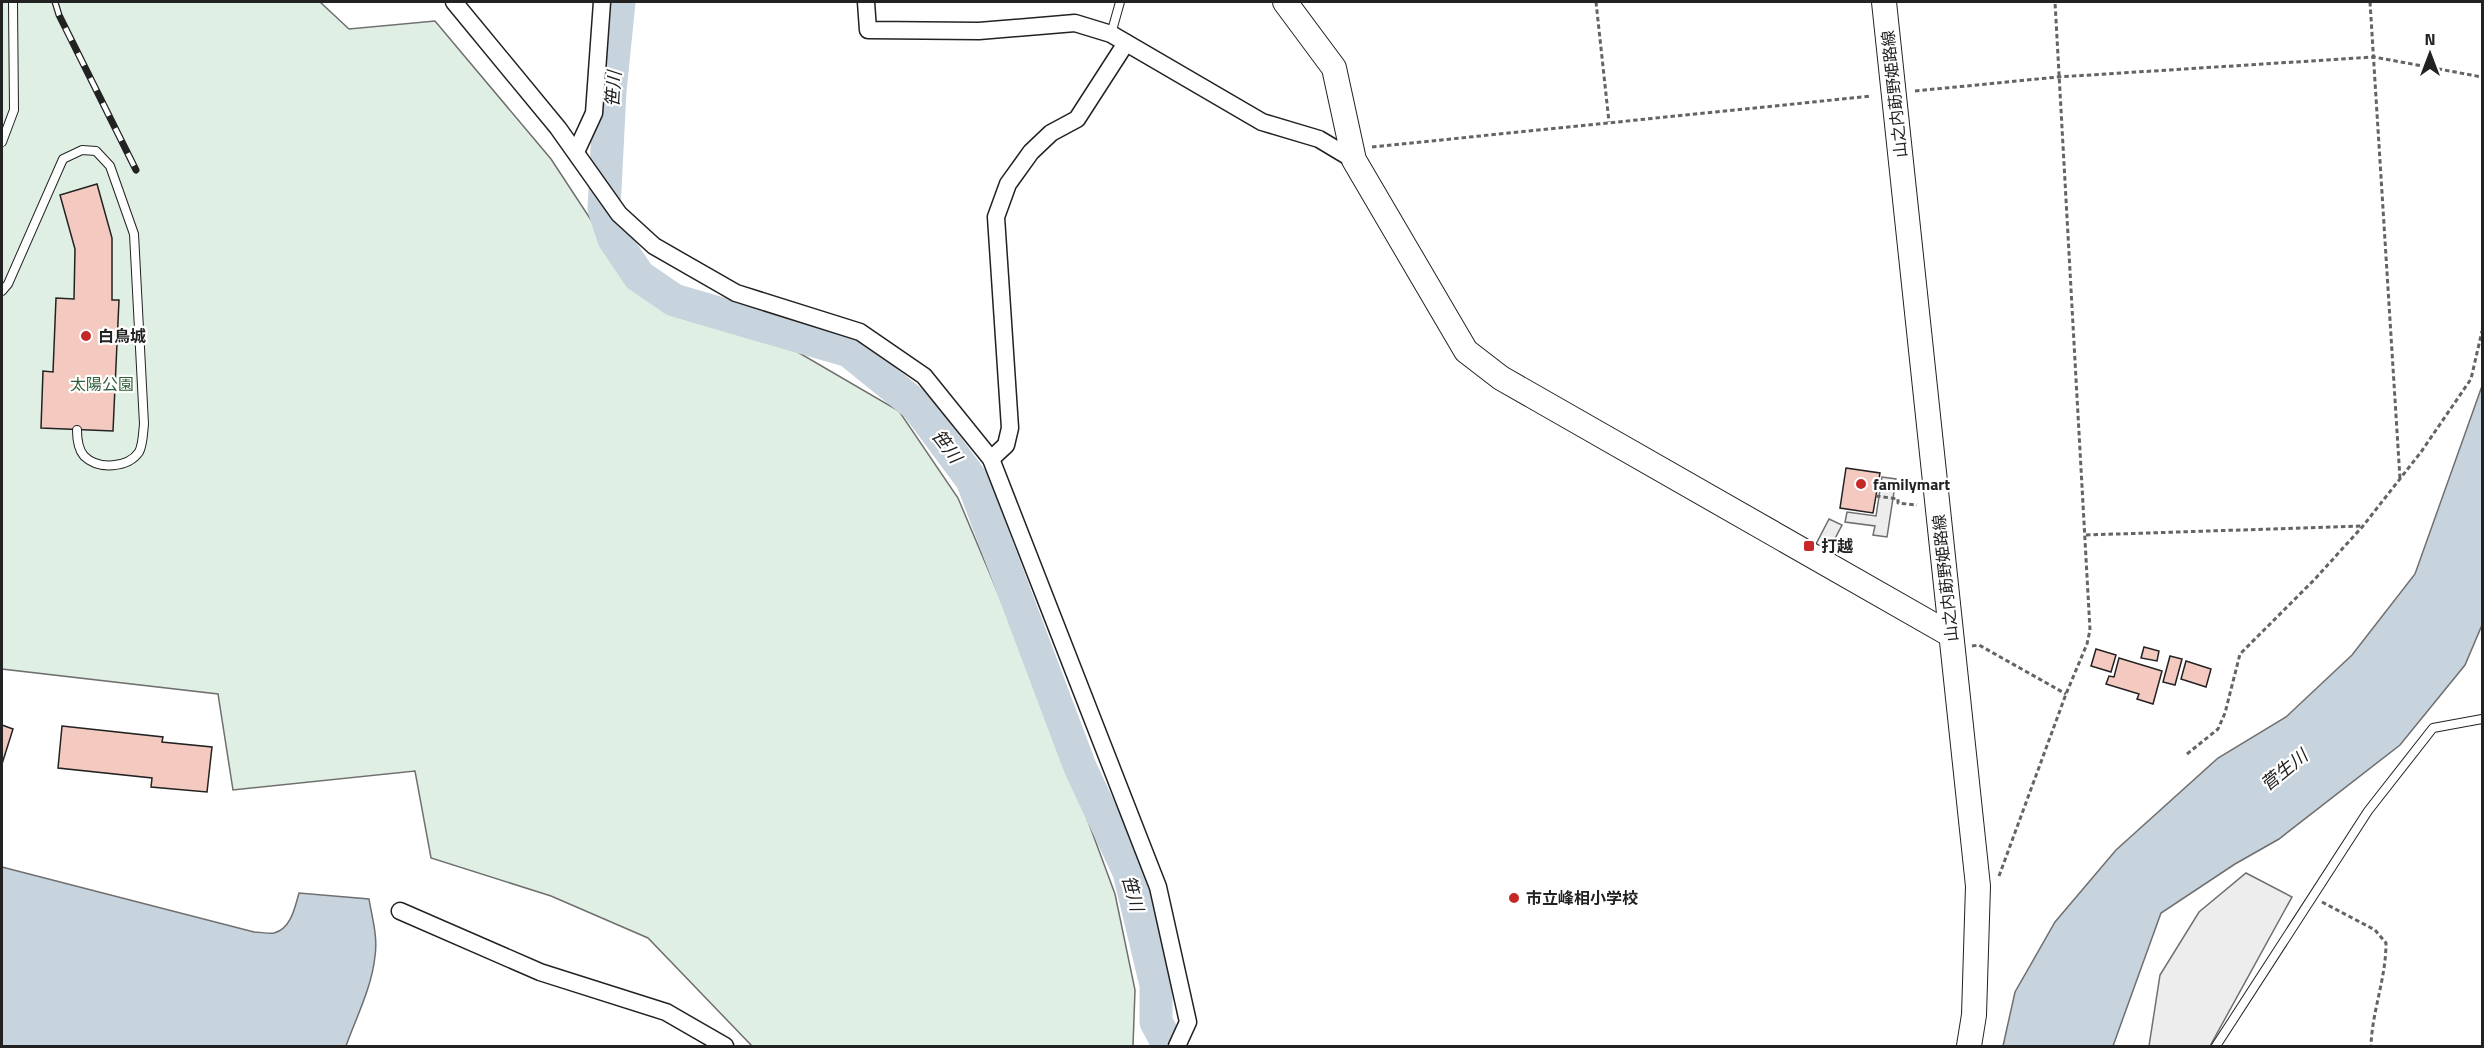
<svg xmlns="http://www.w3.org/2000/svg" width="2484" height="1048" viewBox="0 0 2484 1048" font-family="'Titillium Web','Noto Sans JP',sans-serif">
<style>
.green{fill:#e0efe3;stroke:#6f6f6f;stroke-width:1.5}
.parking{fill:#ededed;stroke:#6f6f6f;stroke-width:1.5}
.water{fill:#c7d3dd;stroke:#6f6f6f;stroke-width:1.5}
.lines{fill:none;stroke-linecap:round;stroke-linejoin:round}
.river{stroke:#c7d3dd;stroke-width:33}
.building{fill:#f3c9c0;stroke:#222;stroke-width:1.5}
.lane-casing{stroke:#222;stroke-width:10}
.street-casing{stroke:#222;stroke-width:19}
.secondary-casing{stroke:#222;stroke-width:26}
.path{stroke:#646464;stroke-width:3;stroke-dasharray:4.5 3;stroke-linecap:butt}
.lane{stroke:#fff;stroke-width:8}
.street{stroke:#fff;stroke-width:16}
.secondary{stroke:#fff;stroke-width:24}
.rail-casing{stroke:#222;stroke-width:7}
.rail{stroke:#fff;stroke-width:4.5;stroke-dasharray:14;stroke-linecap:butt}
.poi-dot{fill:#c62828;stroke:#fff;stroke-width:2}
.labels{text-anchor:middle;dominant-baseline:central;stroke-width:4.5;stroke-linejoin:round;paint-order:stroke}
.street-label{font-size:16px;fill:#222;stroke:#fff}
.poi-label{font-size:16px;font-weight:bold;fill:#222;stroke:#fff;text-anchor:start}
.park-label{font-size:16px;fill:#2f5e38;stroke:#fff}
.water-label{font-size:18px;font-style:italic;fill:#222;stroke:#fff}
</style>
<rect width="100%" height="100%" fill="#fff"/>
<path class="green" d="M2 2H320L349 29 435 21 551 159 614 255 683 313 777 340 899 411 958 498 1044 702 1115 894 1135 990 1133 1046H752L648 938 551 896 431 858 415 771 233 790 218 694 2 669Z"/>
<g class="parking">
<path d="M1882 477 1896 479 1887 537 1873 535 1875 526 1845 522 1847 512 1876 516Z"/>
<path d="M1829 519 1842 525 1828 552 1815 546Z"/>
<path d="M2246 873 2292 897 2210 1046H2149L2160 975 2199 912Z"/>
</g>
<g class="water">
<path d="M2482 386V625L2465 665 2400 745 2279 839 2235 864 2161 913 2113 1046H2003L2015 992 2055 922 2116 850 2218 758 2286 717 2352 655 2415 574Z"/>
<path d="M2 867 254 932C260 932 269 934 274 933 291 929 295 907 299 893L369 899C372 917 378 937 375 956 372 987 356 1018 346 1046H2Z"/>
</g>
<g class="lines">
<path class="river" d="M619 2 610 91 604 209 614 239 639 276 674 300 849 351 917 406 972 480 1080 767 1129 872 1156 985V1022L1169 1046"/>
</g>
<g class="building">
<path d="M97 184 112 238V300H119L113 431 41 428 43 371 53 372 56 298 74 299 75 249 60 195Z"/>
<path d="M1846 468 1880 473 1873 513 1840 508Z"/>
<path d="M2144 647 2159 651 2157 661 2141 658Z"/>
<path d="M2096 649 2116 655 2111 672 2091 666Z"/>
<path d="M2170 656 2182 659 2175 685 2163 682Z"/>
<path d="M2119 658 2162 671 2153 704 2137 699 2139 694 2106 684 2109 676 2114 677Z"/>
<path d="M2186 661 2211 669 2206 687 2181 679Z"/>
<path d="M2 725 13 729 2 764Z"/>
<path d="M62 726 163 737 162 742 212 747 207 792 151 787 152 778 58 768Z"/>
</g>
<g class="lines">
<g class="lane-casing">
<g id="lane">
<path d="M1111 34 1120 2"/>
<path d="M2 142 14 110 13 2"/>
<path d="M2 291 8 284 63 159 82 150 96 151 110 166 134 234 144 424C143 432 143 445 139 452 128 468 98 470 84 456 78 449 77 439 77 430"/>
<path d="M2216 1046 2368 811 2433 728 2482 719"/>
</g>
</g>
<g class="street-casing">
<g id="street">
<path d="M454 2 558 128 619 214 654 246 736 293 860 332 924 376 991 459 1158 887 1188 1022 1177 1046"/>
<path d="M866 2 868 30 979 31 1075 23 1111 34 1262 122 1319 139 1354 160"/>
<path d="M576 152 594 113 602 2"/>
<path d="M991 459 1006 445 1010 428 996 217 1008 184 1031 152 1051 133 1077 119 1126 43"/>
<path d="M400 911 540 972 666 1012 725 1046"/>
</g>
</g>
<g class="secondary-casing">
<g id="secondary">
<path d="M1285 2 1334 68 1354 160 1466 351 1501 378 1951 635"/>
<path d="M1884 2 1978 886 1974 1015 1969 1046"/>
</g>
</g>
<g class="path">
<path d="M1596 2 1609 122"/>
<path d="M2370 2 2400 479"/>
<path d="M1915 91 2058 77 2374 57 2482 77"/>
<path d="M1372 147 1872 96"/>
<path d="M1876 496 1898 499V503L1917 505"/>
<path d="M2086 535 2363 526"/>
<path d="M1972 646 1979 645 2066 694"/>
<path d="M2187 754 2218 729 2225 713 2240 654 2314 580 2363 526 2421 452 2471 379 2482 331"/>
<path d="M1999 876 2066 694 2087 644 2090 630 2055 2"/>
<path d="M2322 902 2375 930 2386 943C2386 979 2372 1011 2371 1046"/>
</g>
<use href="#lane" class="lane"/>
<use href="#street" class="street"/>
<use href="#secondary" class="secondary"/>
<g class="rail-casing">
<path id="rail" d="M55 2 59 15 136 170"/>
</g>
<use href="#rail" class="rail"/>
</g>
<g class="poi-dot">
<circle cx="86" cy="336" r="6"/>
<circle cx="1861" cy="484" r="6"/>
<rect x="1803" y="540" width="12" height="12" rx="3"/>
<circle cx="1514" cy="898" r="6"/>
</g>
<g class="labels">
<g class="street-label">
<text transform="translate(1894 94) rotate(-96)">山之内莇野姫路線</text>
<text transform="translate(1945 578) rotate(-96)">山之内莇野姫路線</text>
</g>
<g class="poi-label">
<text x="98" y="336">白鳥城</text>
<text x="1873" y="484">familymart</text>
<text x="1821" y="546">打越</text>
<text x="1526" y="898">市立峰相小学校</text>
</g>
<g class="park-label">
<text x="102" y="384">太陽公園</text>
</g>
<g class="water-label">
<text transform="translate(613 89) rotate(-86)">笹川</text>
<text transform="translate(947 446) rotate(53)">笹川</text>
<text transform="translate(2284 770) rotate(-39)">菅生川</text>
<text transform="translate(1133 893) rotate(75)">笹川</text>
</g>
</g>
<rect width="2484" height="1048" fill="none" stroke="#222222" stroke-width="6"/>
<g transform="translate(2430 54)" stroke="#ffffff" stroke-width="4.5" paint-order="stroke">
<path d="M0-4.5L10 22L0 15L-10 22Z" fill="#222222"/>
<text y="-9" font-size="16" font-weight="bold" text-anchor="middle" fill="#222222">N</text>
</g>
</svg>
